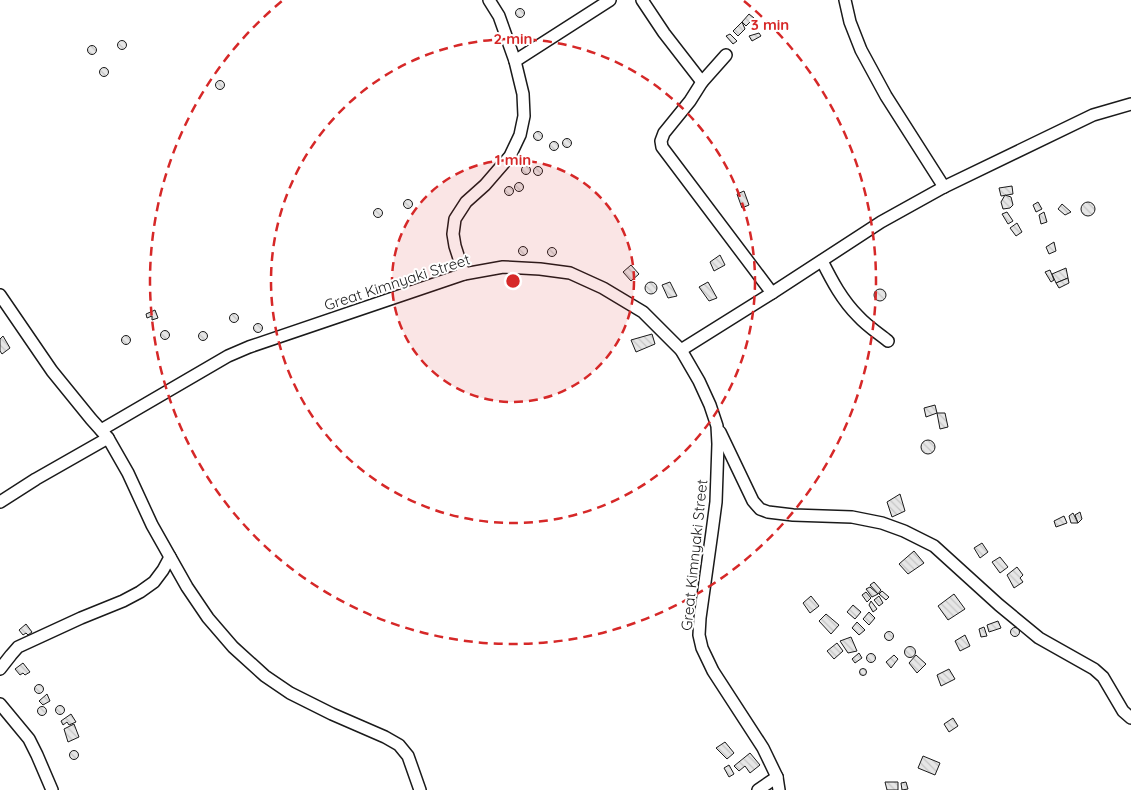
<svg xmlns="http://www.w3.org/2000/svg" width="1131" height="790" viewBox="0 0 1131 790" font-family="Quicksand,sans-serif">
<style>
.building{fill:url(#building-back-hatch);stroke:#1a1a1a}
.lines{fill:none;stroke-linecap:round;stroke-linejoin:round}
.minor-casing{stroke:#1a1a1a;stroke-width:14}
.minor{stroke:#fff;stroke-width:11}
.ring{fill:none;stroke:#d62828;stroke-width:2.5;stroke-dasharray:9 6}
.labels{text-anchor:middle;dominant-baseline:central;stroke-width:4;stroke-linejoin:round;paint-order:stroke}
.street-label{font-size:15px;fill:#1a1a1a;stroke:#fff}
.centre{fill:#d62828;stroke:#fff;stroke-width:2.5}
.ring-label{font-size:15px;text-anchor:middle;font-weight:bold;fill:#d62828;stroke:#fff;stroke-width:4;stroke-linejoin:round;paint-order:stroke}
</style>
<defs>
<pattern id="building-back-hatch" width="6" height="6" patternUnits="userSpaceOnUse" patternTransform="scale(1.25)"><rect width="6" height="6" fill="#e6e6e6"/><path d="M-1 5l2 2M0 0l6 6M5-1l2 2" fill="none" stroke="#c5c5c5"/></pattern>
</defs>
<rect width="100%" height="100%" fill="#fff"/>
<g class="building">
<circle cx="520" cy="13" r="4.5"/>
<path d="M749 14 754 18 746 26 742 22Z"/>
<path d="M742 22 745 29 738 36 733 31Z"/>
<path d="M759 33 761 36 752 41 749 36Z"/>
<path d="M730 34 737 41 733 44 726 36Z"/>
<circle cx="122" cy="45" r="4.5"/>
<circle cx="92" cy="50" r="4.5"/>
<circle cx="104" cy="72" r="4.5"/>
<circle cx="220" cy="85" r="4.5"/>
<circle cx="538" cy="136" r="4.5"/>
<circle cx="567" cy="143" r="4.5"/>
<circle cx="554" cy="146" r="4.5"/>
<circle cx="526" cy="170" r="4.5"/>
<circle cx="538" cy="171" r="4.5"/>
<circle cx="519" cy="187" r="4.5"/>
<path d="M1012 186 1013 194 1001 196 999 188Z"/>
<circle cx="509" cy="191" r="4.5"/>
<path d="M744 191 749 205 742 208 737 194Z"/>
<path d="M1005 195 1011 197 1013 205 1010 208 1003 209 1001 202Z"/>
<circle cx="408" cy="204" r="4.5"/>
<path d="M1038 202 1042 209 1036 212 1033 205Z"/>
<circle cx="1088" cy="209" r="7"/>
<path d="M1062 204 1071 212 1065 215 1058 209Z"/>
<circle cx="378" cy="213" r="4.5"/>
<path d="M1007 212 1013 221 1008 224 1002 214Z"/>
<path d="M1044 212 1047 222 1041 224 1039 215Z"/>
<path d="M1017 223 1022 232 1016 236 1010 228Z"/>
<path d="M1054 242 1056 251 1049 254 1046 247Z"/>
<circle cx="523" cy="251" r="4.5"/>
<circle cx="552" cy="252" r="4.5"/>
<path d="M720 255 725 265 714 271 710 262Z"/>
<path d="M631 265 639 274 631 281 623 272Z"/>
<path d="M1066 268 1068 278 1056 283 1052 274Z"/>
<path d="M1050 270 1054 280 1051 282 1045 272Z"/>
<path d="M1068 278 1069 283 1059 288 1056 283Z"/>
<circle cx="651" cy="288" r="6"/>
<path d="M670 282 677 296 668 298 662 285Z"/>
<path d="M708 282 717 298 709 301 699 287Z"/>
<circle cx="880" cy="295" r="6"/>
<path d="M155 310 158 318 152 320V316L147 318 146 314Z"/>
<circle cx="234" cy="318" r="4.5"/>
<circle cx="258" cy="328" r="4.5"/>
<circle cx="165" cy="335" r="4.5"/>
<circle cx="203" cy="336" r="4.5"/>
<path d="M652 334 655 344 636 352 631 340Z"/>
<circle cx="126" cy="340" r="4.5"/>
<path d="M3 336 10 348 2 354 0 351V339Z"/>
<path d="M935 405 937 413 926 417 924 408Z"/>
<path d="M937 413H945L948 427 940 429Z"/>
<circle cx="928" cy="447" r="7"/>
<path d="M900 494 905 511 892 517 887 502Z"/>
<path d="M1080 512 1082 519 1078 523 1075 515Z"/>
<path d="M1073 513 1078 523H1071L1069 516Z"/>
<path d="M1064 516 1067 523 1056 527 1054 521Z"/>
<path d="M982 543 988 552 980 558 974 548Z"/>
<path d="M914 551 924 563 908 574 899 564Z"/>
<path d="M1000 557 1008 567 1000 573 992 562Z"/>
<path d="M1017 567 1023 575 1020 578 1023 582 1014 588 1007 575Z"/>
<path d="M874 582 881 590 878 594 870 585Z"/>
<path d="M870 587 878 594 872 597 866 589Z"/>
<path d="M882 591 889 597 886 600 879 594Z"/>
<path d="M866 592 871 598 867 602 862 595Z"/>
<path d="M954 594 965 609 948 620 938 606Z"/>
<path d="M811 596 819 606 810 613 803 603Z"/>
<path d="M879 596 883 603 879 606 874 600Z"/>
<path d="M871 601 877 609 873 612 869 605Z"/>
<path d="M853 605 861 612 855 619 847 612Z"/>
<path d="M869 612 875 618 869 625 863 619Z"/>
<path d="M826 614 839 625 831 634 819 621Z"/>
<path d="M998 621 1001 628 989 632 987 625Z"/>
<path d="M857 622 865 630 859 635 852 628Z"/>
<path d="M26 624 32 632 28 635 26 633 23 635 19 630Z"/>
<path d="M984 627 987 636 981 637 979 629Z"/>
<circle cx="1015" cy="632" r="4.5"/>
<circle cx="889" cy="636" r="4.5"/>
<path d="M965 635 970 646 960 651 955 641Z"/>
<path d="M851 637 857 651 848 653 840 641Z"/>
<path d="M837 643 843 651 834 659 827 651Z"/>
<circle cx="910" cy="652" r="5.5"/>
<path d="M859 653 862 658 855 663 852 659Z"/>
<circle cx="871" cy="658" r="4.5"/>
<path d="M894 655 898 659 891 668 886 662Z"/>
<path d="M916 655 926 664 917 673 909 663Z"/>
<path d="M23 663 30 672 25 675 23 673 20 675 15 669Z"/>
<circle cx="863" cy="672" r="3.5"/>
<path d="M949 669 955 679 941 686 937 675Z"/>
<circle cx="39" cy="689" r="4.5"/>
<path d="M47 694 50 701 43 705 39 701Z"/>
<circle cx="60" cy="710" r="4.5"/>
<circle cx="42" cy="711" r="4.5"/>
<path d="M71 714 76 722 69 725 67 722 63 725 61 721Z"/>
<path d="M953 718 958 726 949 732 944 724Z"/>
<path d="M74 724 79 737 68 742 64 729Z"/>
<path d="M725 742 734 753 727 759 716 748Z"/>
<circle cx="74" cy="755" r="4.5"/>
<path d="M750 753 760 765 750 773 745 766 739 771 734 766Z"/>
<path d="M923 756 940 763 935 775 918 768Z"/>
<path d="M729 765 734 774 729 777 724 768Z"/>
<path d="M885 782H898V790H887Z"/>
<path d="M906 782 908 789 902 790 901 783Z"/>
</g>
<g class="lines">
<g class="minor-casing">
<g id="minor">
<path d="M642 0 664 33 702 82"/>
<path d="M845 0 850 22 861 50 886 96 944 187"/>
<path d="M726 55 702 82 690 101 664 133 661 141 662 147 772 293"/>
<path d="M515 61 610 0"/>
<path d="M822 261C832 281 842 300 858 316 867 326 878 333 888 341"/>
<path d="M464 274 455 246 453 234 455 219 466 202 485 185 510 156 520 135 524 116 523 94 515 61 499 16 489 0"/>
<path d="M0 295 52 371 91 419 108 438 128 473 152 525 187 587 208 618 233 647 265 676 290 693 332 714 385 737 399 745 408 756 420 790"/>
<path d="M681 350 772 293 881 222 944 187 1093 115 1131 104"/>
<path d="M101 430 228 356 249 347 464 274 503 267 540 269 570 273 603 288 643 312 681 350 699 381 710 405 717 426 718 444 716 502 712 532 700 618 699 635 702 648 713 671 763 748 777 777 779 790"/>
<path d="M720 432 753 501 760 509 768 512 793 515 852 517 882 523 904 531 934 546 999 605 1039 638 1094 669 1103 677 1123 711 1131 718"/>
<path d="M0 502 36 479 108 438"/>
<path d="M0 669 11 655 18 647 81 618 123 601 140 592 154 582 163 570 170 557"/>
<path d="M0 704 29 739 37 755 52 790"/>
<path d="M758 790 777 777"/>
</g>
</g>
<use href="#minor" class="minor"/>
</g>
<circle cx="513" cy="281" r="121" fill="#d62828" fill-opacity=".12"/>
<g class="ring">
<circle cx="513" cy="281" r="121"/>
<circle cx="513" cy="281" r="242"/>
<path d="M744 1A363 363 0 1 1 282 1"/>
</g>
<g class="labels">
<g class="street-label">
<text transform="translate(397 282) rotate(-18)">Great Kimnyaki Street</text>
<text transform="translate(694 555) rotate(-84)">Great Kimnyaki Street</text>
</g>
</g>
<circle cx="513" cy="281" r="8" class="centre"/>
<g class="ring-label">
<text x="770" y="30">3 min</text>
<text x="513" y="44">2 min</text>
<text x="513" y="165">1 min</text>
</g>
</svg>
